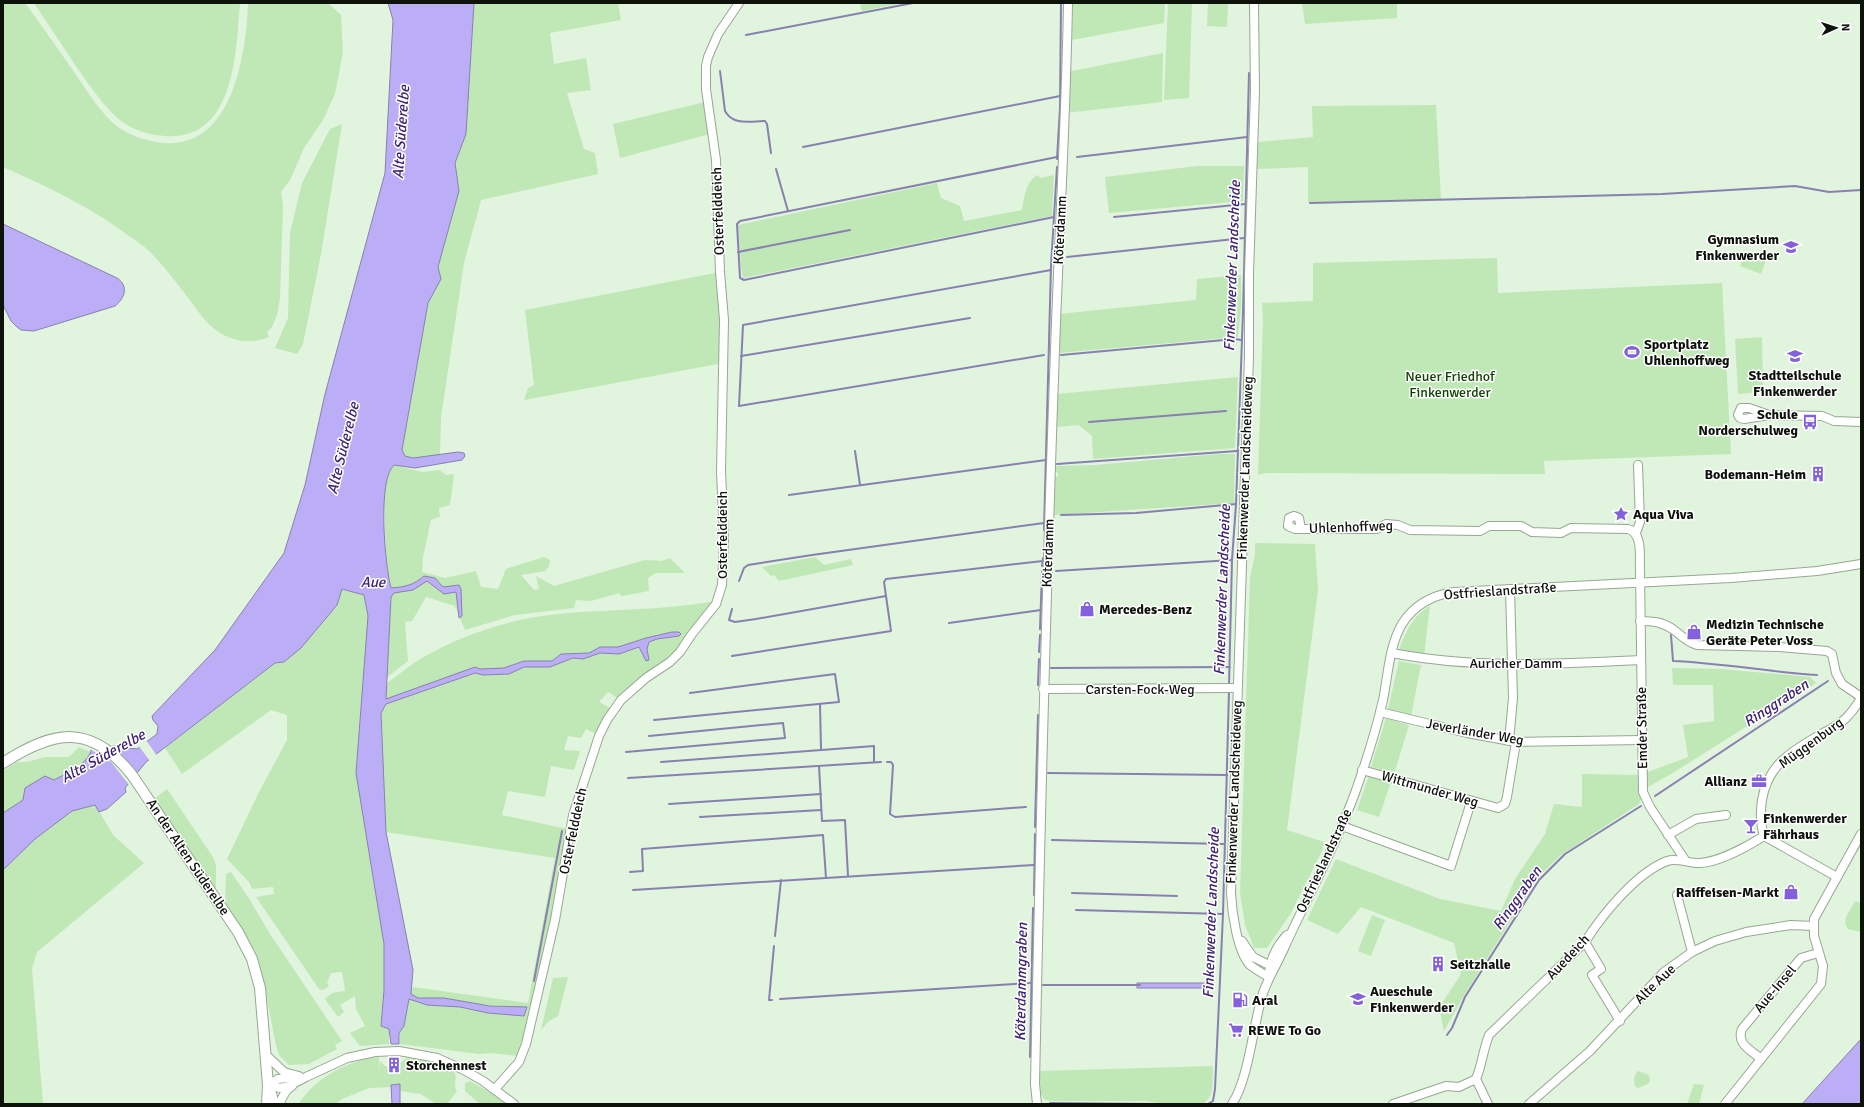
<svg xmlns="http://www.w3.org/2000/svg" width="1864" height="1107" viewBox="0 0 1864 1107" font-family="Signika,sans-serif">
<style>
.green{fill:#c0e7b6}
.water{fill:#bcaef6;stroke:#8880b0}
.pier{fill:#e1f4dd}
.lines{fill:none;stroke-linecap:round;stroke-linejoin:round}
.stream{stroke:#8880b0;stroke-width:2}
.minor-casing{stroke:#96a892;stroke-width:10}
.major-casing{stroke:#96a892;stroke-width:12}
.minor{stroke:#fff;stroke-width:8}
.major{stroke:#fff;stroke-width:10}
.labels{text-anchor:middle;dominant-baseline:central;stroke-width:3;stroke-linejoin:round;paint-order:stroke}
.street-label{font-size:14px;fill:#0d130b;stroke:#fff}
.poi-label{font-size:14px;font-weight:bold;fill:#0d130b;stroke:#fff;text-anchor:start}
.park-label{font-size:14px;fill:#114100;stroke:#fff}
.water-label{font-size:15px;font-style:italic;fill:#3e2375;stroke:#fff}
</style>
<rect width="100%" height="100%" fill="#e1f4dd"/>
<g class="green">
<path d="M3 3H25C42 26 58 49 74 72 86 89 97 108 113 123 125 134 146 141 162 143 233 150 246 54 248 3H328L341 15 343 52 335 94 323 120 304 148 290 180 281 192 283 205 280 298 277 315 272 327 267 332 269 337C252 344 236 342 220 333 207 325 198 311 189 299 176 282 162 263 146 248 138 242 129 236 121 230 84 204 44 185 3 167Z"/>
<path d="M34 3H240C236 52 235 141 165 136 145 135 125 127 111 112 98 98 87 82 76 66 62 45 48 24 34 3Z"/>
<path d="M474 3H618L621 20 550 33 554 64 586 58 591 90 567 93 584 149 595 153 598 174 481 200 464 263 441 417 440 455 413 459 405 456 402 450 428 303 441 279 438 267 459 191 455 163 466 134Z"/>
<path d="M860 3H903L862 11Z"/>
<path d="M1073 3H1165L1164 23 1072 40Z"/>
<path d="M1168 3H1192L1189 98 1164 100Z"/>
<path d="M1208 3H1228L1227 27 1207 26Z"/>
<path d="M1302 3H1397V18L1305 24Z"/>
<path d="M1163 53 1162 102 1066 113 1067 72Z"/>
<path d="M705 102 710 134 620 158 613 124Z"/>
<path d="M1436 105 1441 200 1308 202V167L1257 169 1258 142 1313 137 1312 106Z"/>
<path d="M342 124 321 254 303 344 297 354 275 348 288 318 290 233 302 183 330 129Z"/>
<path d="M1197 166H1244L1243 201 1109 213 1105 177Z"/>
<path d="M1038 175 1040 178 1054 175 1052 216 743 278 741 267 738 225 937 183 941 198 960 206 964 221 1022 210C1024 198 1026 180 1038 175Z"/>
<path d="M1745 252 1766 260 1761 274 1740 266Z"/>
<path d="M1497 258 1498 293 1722 283 1731 454 1544 461 1545 474 1266 473 1258 475 1263 320 1262 303 1313 301V263Z"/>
<path d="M720 272 723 363 524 400 528 388 534 385 525 310Z"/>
<path d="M1241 275V309L1238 337 1058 353 1059 314 1196 300 1197 279Z"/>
<path d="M1762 337 1763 392 1738 394 1735 339Z"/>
<path d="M1238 377 1235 448 1093 459 1092 436 1079 425 1057 427V394Z"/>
<path d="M1219 454H1235L1234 503 1054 515 1055 478 1058 476V473L1055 471V466L1095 465Z"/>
<path d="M394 465 422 472 440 470 446 475 454 474 450 505 439 508 440 517 431 520 423 557 422 572 445 578 476 571 481 587 498 589 506 569 544 557 550 560 549 566 545 571 521 575 534 590 539 589 536 576 554 586 645 560 661 561 670 558 685 573H656L648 578 649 591 622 596 619 593 591 601 576 600 574 608 515 615 465 630 455 606 426 597 412 621 405 622 408 661 386 678 391 588 386 564 384 494 390 469Z"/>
<path d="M1255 543 1315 544 1318 590 1287 830 1324 842 1322 851 1291 913 1267 948H1254L1245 925 1240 892 1250 578 1255 555Z"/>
<path d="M815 557 824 565 851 559 853 565 779 581 774 575 771 576 762 567Z"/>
<path d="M342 589 364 595 368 617 356 773 384 944V990L381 1025 389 1029 391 1035H389V1044L360 1046 350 1033 365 1026 356 1009 355 996 340 1005 344 1012 338 1017 325 999 332 993 345 991 342 972 331 973 327 983 329 986 323 990 319 989 256 897 274 894 273 887 252 889 249 882 227 859 258 794 287 740V715L271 710 182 774 165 748 275 663 285 662 301 648 337 605Z"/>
<path d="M714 601 702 617 688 633 675 654 618 698 608 692 599 702 610 708 597 734 586 729 581 738 568 736 564 750 580 751 574 770 551 766 545 797 508 791 502 815 567 829 552 920 519 1056 492 1053 479 1054 400 1044V1030L404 1026 408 999 427 1005 460 1007 488 1013 525 1016 505 1006 475 1004 444 998H418L411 994 413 987 528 1003 555 858 386 832 381 713 386 704 475 673 483 675 509 674 524 667H550L574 658 583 659 600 653 619 654 639 647 643 655 648 657 647 649 649 642 657 639 679 636 646 638 618 647H600L589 653 561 654 552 661H524L504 668 480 669 475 667 386 699V684C398 675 410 665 422 658 458 637 501 622 542 616 599 608 657 612 714 601Z"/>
<path d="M1430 606 1424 656 1399 650C1405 633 1413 615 1430 606Z"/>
<path d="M1399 661 1421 665 1411 716 1388 709Z"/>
<path d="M1672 668 1721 669 1810 677 1816 683 1671 774 1646 788 1639 804 1561 855 1538 877 1465 994 1444 1031 1439 1008 1461 974 1454 943 1361 907 1338 934 1307 920 1336 859 1440 899 1501 911 1515 879 1545 834 1554 804 1582 807V774L1640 775 1688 757 1683 725 1714 721 1713 685H1673Z"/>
<path d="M1386 718 1409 725 1394 774 1371 767Z"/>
<path d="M79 747 91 752 85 762 54 780 44 776 23 800 3 813V771L17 762H27L45 757H69Z"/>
<path d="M1369 775 1391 782 1379 817 1357 810Z"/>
<path d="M167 789 213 857 216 865V892L154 799Z"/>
<path d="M95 805 114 836 144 863 37 952 32 969 43 1104H3V870L35 839 72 811Z"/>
<path d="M231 872 250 900 270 934 342 1041 335 1045 337 1049 309 1064 289 1065 279 1055 276 1045 264 984 258 962 225 905 226 874Z"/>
<path d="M1855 901 1861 903V932L1848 929 1845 924 1846 917Z"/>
<path d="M1372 915 1385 920 1371 956 1358 951Z"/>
<path d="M568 977 558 1016 549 1021 541 1030 553 978Z"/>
<path d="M377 1057 379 1058V1071L380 1061 386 1067H400V1063L407 1058C417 1059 451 1063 455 1073 457 1079 453 1085 457 1091L447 1104H436L421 1094 400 1091 399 1085H392L391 1087 369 1088 342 1099 336 1104H299C314 1078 348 1061 377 1057Z"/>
<path d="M1213 1066C1212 1080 1216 1099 1201 1104H1163L1147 1101H1050L1044 1099 1040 1092V1071Z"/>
<path d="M1638 1071 1649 1075 1650 1081 1648 1084 1638 1088 1635 1086C1633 1080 1634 1076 1638 1071Z"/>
<path d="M470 1081 491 1093 505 1104H480L465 1091V1083Z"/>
<path d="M1694 1084 1704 1085 1699 1104H1687Z"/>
</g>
<g class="water">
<path d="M388 3H474L466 134 455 163 459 191 438 267 441 279 428 303 402 450 405 456 413 458 458 452 464 453 465 456 462 460 415 468 394 465C377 480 385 566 391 588 405 587 414 585 424 576L435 578 443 587 459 585 461 589 462 616 459 618 456 592 444 594 427 581 413 590 394 593 391 597 386 699 475 667 480 669 504 668 524 661H552L561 654 589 653 600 647H618L646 638 672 632H679L681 634 679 636 657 639 649 642 647 649 649 660 646 661 639 647 619 654 600 653 583 659 573 658 550 667H524L509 674 483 675 475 673 386 704 381 713 386 832 413 970 411 994 418 998H444L490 1006 527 1007 524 1016 488 1013 460 1007 427 1005 409 999 404 1026 399 1033V1044H391L389 1029 381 1026 384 990V944L356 773 368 616 364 595 342 589 337 605 301 648 284 662 275 663 146 762 125 788 126 792 107 809 99 812 95 805 72 811 35 839 3 870V813L23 800 25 788 45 776 54 780C68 772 89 765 92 747L115 746 137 749 157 734 158 726 153 720 152 716 215 650 284 553 305 485 325 394 385 173 393 20Z"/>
<path d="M3 224 117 278C129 286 125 298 115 306L34 331 21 330 17 327 11 321 3 305Z"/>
<rect x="1137" y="983" width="77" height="5"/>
<path d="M1861 1039V1104H1802Z"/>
<path d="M400 1084V1104H392L391 1085Z"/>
</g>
<g class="pier">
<path d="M146 740 157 756 150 761 138 745Z"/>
<path d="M111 744 121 754 138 775 130 786 111 762 90 749 92 745Z"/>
</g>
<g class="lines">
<g class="stream">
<path d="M746 35 913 3"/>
<path d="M720 71 725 111C733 126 751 121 765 121L767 124 771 153"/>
<path d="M803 147 1060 96"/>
<path d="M1077 157 1247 137"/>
<path d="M1057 159 1060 108 1061 3"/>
<path d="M776 169 788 211"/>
<path d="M1310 203 1662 194 1795 186 1829 192 1861 190"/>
<path d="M1054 217 744 280 740 278 737 224 740 221 1057 157"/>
<path d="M1114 217 1245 204"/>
<path d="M738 252 850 230"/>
<path d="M1067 257 1244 238"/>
<path d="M1044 355 739 406 743 325 1051 270"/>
<path d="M1061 355 1235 339 1241 340"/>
<path d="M741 356 970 318"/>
<path d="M1089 422 1226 411"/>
<path d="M855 451 860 485"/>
<path d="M1057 464 1237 451"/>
<path d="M789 495 1046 460"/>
<path d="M1061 515 1136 513 1236 504"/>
<path d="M1044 530 1051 266 1057 167"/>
<path d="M1042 566 1043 558"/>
<path d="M1056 571 1232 560"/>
<path d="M739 581 744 568 748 565 812 555 1044 523"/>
<path d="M732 609 729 620 735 622 756 619 886 596 884 582 886 579 1043 561"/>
<path d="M949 623 1041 610"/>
<path d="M1040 629 1042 571"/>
<path d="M1671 635 1673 661C1722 663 1769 672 1817 675"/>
<path d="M1039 652 1040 635"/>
<path d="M732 656 891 631 886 596"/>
<path d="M1051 668 1230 667"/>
<path d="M1038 685 1039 659"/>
<path d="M1229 686 1232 560 1236 504 1243 312 1249 73"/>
<path d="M820 704 821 749"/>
<path d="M654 720 839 702 835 674 690 693"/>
<path d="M626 752 785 738 783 723 649 736"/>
<path d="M661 762 874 746V762"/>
<path d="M887 762H891L893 765 890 814 895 817 1026 807"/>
<path d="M819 766 822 821 845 820 848 876"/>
<path d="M1048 773 1227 775"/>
<path d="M628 778 881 762"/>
<path d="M1655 796 1828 681"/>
<path d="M669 804 821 794"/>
<path d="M700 817 821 810"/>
<path d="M1035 827 1038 715"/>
<path d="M1052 840 1224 844"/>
<path d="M630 872 643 871 642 849 823 835 826 878"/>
<path d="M633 890 1034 865"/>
<path d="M1072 893 1177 896"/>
<path d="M1034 895 1035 834"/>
<path d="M1076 910 1223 914"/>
<path d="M775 936 781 880"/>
<path d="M534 981 562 831"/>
<path d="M1043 985H1140"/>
<path d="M780 999 1030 983"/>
<path d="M772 1000H769L774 946"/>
<path d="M1447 1035 1452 1028 1465 997 1539 880 1565 854 1641 806"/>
<path d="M1030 1057 1033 908"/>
<path d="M1050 1103 1157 1104"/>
<path d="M1208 1104 1213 1101 1215 1089 1223 914 1229 690"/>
</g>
<g class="minor-casing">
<g id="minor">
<path d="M1254 3 1255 91 1249 274V356L1231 893C1232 912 1237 951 1250 965 1256 970 1262 973 1269 977"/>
<path d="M1769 415 1744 419 1740 418 1738 415 1741 408H1749L1769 415 1822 416 1834 421 1861 422"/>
<path d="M1301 529 1299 518 1294 516 1289 518 1288 526 1295 529H1377L1386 524 1398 525 1410 530 1480 531 1489 526H1521L1532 532 1561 533 1571 528 1628 529C1644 533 1639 560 1640 572L1643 792 1650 807 1685 860"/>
<path d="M1636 533 1640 522 1638 465"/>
<path d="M1640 621C1653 621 1663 622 1674 630 1682 636 1687 642 1697 645L1779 647 1827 651 1832 654 1836 673 1842 684 1861 697"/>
<path d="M1392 653C1474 669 1558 664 1641 660"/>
<path d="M1043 689 1237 688"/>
<path d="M1380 712 1467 733 1516 742 1643 740"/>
<path d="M1509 741 1513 698 1510 589"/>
<path d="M1362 770 1498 808 1505 804 1507 797 1516 742"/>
<path d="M1342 826 1451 866 1471 802"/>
<path d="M1668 835 1696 819 1726 815"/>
<path d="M1764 836C1760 823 1760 813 1762 800 1768 763 1794 750 1823 733 1831 729 1840 724 1846 718 1852 712 1857 705 1861 698"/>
<path d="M1764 836 1837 877"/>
<path d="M1677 895 1692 952"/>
<path d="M1242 941 1253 957 1269 965"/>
<path d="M1585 942 1601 969 1592 975 1620 1021"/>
<path d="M1269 977C1269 961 1276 947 1287 935"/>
<path d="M266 1055 284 1072 299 1076"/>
<path d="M1761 1059C1751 1050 1736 1044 1742 1029L1801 958 1818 953"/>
<path d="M1476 1079 1488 1104"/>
<path d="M268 1085 280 1088 289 1086 306 1077 347 1058 375 1052 399 1051 437 1058 464 1070 483 1081 514 1104"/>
<path d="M268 1085 278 1079 295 1077"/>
<path d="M495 1089 519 1062 526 1044 555 920 573 815 599 736 607 720 621 700 646 678 670 662 680 652 692 634 716 604 722 585 724 540 721 471 724 320 720 272 716 160 706 89V66L708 57 718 34 739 3"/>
<path d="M279 1104 286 1091 292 1086"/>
<path d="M1037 1104 1035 1084C1040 839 1046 595 1055 350 1059 235 1066 119 1068 3"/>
<path d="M1232 1104C1249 1079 1253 1024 1263 993 1269 976 1279 961 1286 944 1309 894 1336 845 1355 793 1366 762 1376 731 1383 700 1388 676 1389 646 1402 624 1414 605 1433 595 1454 592L1731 578 1817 571 1861 564"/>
<path d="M1393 1104 1446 1086 1459 1087 1476 1079C1482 1065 1483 1050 1489 1035L1585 942C1602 915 1636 873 1667 861 1678 857 1689 864 1700 863 1719 862 1748 846 1764 836"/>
<path d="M1529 1104 1590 1051 1664 972 1692 952 1715 941 1746 932 1791 925 1813 926"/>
<path d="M1725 1104 1821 984 1823 966 1814 936V919L1861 834"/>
</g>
</g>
<g class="major-casing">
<g id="major">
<path d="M3 763C54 730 91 723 132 775L238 932 252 959 260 988 268 1085 267 1104"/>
<path d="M269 1087 274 1104"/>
</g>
</g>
<use href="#minor" class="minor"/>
<use href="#major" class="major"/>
</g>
<defs>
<g id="school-bare" transform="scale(1.2)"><path d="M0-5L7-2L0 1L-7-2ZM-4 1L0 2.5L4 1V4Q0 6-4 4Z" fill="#8461dc" stroke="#fff" stroke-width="2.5" paint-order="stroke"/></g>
<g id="stadium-bare" transform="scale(1.2)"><path d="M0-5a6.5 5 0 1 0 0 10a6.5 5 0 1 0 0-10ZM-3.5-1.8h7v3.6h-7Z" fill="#8461dc" stroke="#fff" stroke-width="2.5" paint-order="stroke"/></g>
<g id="bus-bare" transform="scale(1.2)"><path d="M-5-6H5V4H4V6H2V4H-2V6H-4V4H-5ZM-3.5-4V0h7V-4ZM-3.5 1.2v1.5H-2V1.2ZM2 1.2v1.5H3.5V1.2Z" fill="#8461dc" stroke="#fff" stroke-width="2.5" paint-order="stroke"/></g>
<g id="building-bare" transform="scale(1.2)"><path d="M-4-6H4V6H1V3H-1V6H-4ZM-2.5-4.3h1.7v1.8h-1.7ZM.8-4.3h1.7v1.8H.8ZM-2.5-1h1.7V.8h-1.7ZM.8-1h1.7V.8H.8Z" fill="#8461dc" stroke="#fff" stroke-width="2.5" paint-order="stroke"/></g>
<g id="sight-bare" transform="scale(1.2)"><path d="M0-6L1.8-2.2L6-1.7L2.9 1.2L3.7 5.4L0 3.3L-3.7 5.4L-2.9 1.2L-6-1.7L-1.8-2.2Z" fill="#8461dc" stroke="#fff" stroke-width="2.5" paint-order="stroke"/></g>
<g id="shop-bare" transform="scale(1.2)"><path d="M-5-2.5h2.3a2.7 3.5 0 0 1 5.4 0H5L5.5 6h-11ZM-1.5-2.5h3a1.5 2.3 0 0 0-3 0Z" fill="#8461dc" stroke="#fff" stroke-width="2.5" paint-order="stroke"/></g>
<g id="office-bare" transform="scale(1.2)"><path d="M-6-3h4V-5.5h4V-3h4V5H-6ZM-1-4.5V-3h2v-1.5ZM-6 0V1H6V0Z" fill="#8461dc" stroke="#fff" stroke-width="2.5" paint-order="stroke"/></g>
<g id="bar-bare" transform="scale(1.2)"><path d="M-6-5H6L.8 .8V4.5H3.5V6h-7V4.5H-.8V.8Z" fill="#8461dc" stroke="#fff" stroke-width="2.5" paint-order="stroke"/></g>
<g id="fuel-bare" transform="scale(1.2)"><path d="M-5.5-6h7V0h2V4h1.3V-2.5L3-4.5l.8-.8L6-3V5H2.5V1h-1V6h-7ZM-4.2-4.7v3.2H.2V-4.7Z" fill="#8461dc" stroke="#fff" stroke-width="2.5" paint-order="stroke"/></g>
<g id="supermarket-bare" transform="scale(1.2)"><path d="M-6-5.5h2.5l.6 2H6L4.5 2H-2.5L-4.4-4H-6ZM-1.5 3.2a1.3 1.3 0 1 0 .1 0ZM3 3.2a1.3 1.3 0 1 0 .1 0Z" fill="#8461dc" stroke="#fff" stroke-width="2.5" paint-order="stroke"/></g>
</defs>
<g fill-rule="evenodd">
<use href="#school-bare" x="1791" y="247"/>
<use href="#stadium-bare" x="1632" y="352"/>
<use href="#school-bare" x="1795" y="356"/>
<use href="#bus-bare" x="1810" y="422"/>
<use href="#building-bare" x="1818" y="474"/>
<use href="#sight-bare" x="1621" y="514"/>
<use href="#shop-bare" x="1087" y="609"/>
<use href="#shop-bare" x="1694" y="632"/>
<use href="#office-bare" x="1759" y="781"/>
<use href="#bar-bare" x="1751" y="826"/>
<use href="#shop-bare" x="1791" y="892"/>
<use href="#building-bare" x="1438" y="964"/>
<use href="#school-bare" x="1358" y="999"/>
<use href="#fuel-bare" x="1240" y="1000"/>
<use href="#supermarket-bare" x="1236" y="1030"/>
<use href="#building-bare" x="394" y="1065"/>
</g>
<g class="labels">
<g class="street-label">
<text transform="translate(718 211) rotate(-92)">Osterfelddeich</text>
<text transform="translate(1060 230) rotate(-87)">Köterdamm</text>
<text transform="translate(1245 468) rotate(-88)">Finkenwerder Landscheideweg</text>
<text transform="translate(1351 527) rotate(-2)">Uhlenhoffweg</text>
<text transform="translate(722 535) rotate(-90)">Osterfelddeich</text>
<text transform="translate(1048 553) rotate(-88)">Köterdamm</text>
<text transform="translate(1500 591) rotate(-4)">Ostfrieslandstraße</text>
<text x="1516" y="663">Auricher Damm</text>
<text x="1140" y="689">Carsten-Fock-Weg</text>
<text transform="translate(1642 728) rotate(-91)">Emder Straße</text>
<text transform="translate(1475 732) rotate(10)">Jeverländer Weg</text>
<text transform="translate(1811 743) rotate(-36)">Müggenburg</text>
<text transform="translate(1430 789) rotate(16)">Wittmunder Weg</text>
<text transform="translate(1234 792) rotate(-88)">Finkenwerder Landscheideweg</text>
<text transform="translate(573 831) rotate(-78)">Osterfelddeich</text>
<text transform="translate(188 857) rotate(56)">An der Alten Süderelbe</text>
<text transform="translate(1324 861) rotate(-65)">Ostfrieslandstraße</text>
<text transform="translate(1568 957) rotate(-47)">Auedeich</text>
<text transform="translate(1655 984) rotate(-44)">Alte Aue</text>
<text transform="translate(1775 989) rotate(-50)">Aue-Insel</text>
</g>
<g class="poi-label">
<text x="1779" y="239" text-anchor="end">Gymnasium<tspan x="1779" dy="16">Finkenwerder</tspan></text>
<text x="1644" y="344">Sportplatz<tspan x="1644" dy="16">Uhlenhoffweg</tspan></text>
<text x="1795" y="375" text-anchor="middle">Stadtteilschule<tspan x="1795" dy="16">Finkenwerder</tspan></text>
<text x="1798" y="414" text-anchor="end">Schule<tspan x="1798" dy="16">Norderschulweg</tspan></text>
<text x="1806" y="474" text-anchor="end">Bodemann-Heim</text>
<text x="1633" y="514">Aqua Viva</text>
<text x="1099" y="609">Mercedes-Benz</text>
<text x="1706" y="624">Medizin Technische<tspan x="1706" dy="16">Geräte Peter Voss</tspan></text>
<text x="1747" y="781" text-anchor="end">Allianz</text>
<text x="1763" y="818">Finkenwerder<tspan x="1763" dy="16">Fährhaus</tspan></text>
<text x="1779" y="892" text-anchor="end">Raiffeisen-Markt</text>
<text x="1450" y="964">Seitzhalle</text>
<text x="1370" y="991">Aueschule<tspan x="1370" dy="16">Finkenwerder</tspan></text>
<text x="1252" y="1000">Aral</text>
<text x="1248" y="1030">REWE To Go</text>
<text x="406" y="1065">Storchennest</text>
</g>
<g class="park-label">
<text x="1450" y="376">Neuer Friedhof<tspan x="1450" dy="16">Finkenwerder</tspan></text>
</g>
<g class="water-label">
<text transform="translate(401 132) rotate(-86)">Alte Süderelbe</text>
<text transform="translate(1232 266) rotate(-88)">Finkenwerder Landscheide</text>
<text transform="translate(343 448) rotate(-76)">Alte Süderelbe</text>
<text x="373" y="582">Aue</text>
<text transform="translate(1222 590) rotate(-88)">Finkenwerder Landscheide</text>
<text transform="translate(1776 703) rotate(-33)">Ringgraben</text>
<text transform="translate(103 756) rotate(-29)">Alte Süderelbe</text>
<text transform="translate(1517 898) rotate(-55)">Ringgraben</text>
<text transform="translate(1211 913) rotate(-88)">Finkenwerder Landscheide</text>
<text transform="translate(1021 982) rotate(-89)">Köterdammgraben</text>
</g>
</g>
<rect width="1864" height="1107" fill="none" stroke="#0d130b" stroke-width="8"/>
<g transform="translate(1836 28) rotate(87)" stroke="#ffffff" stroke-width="3" paint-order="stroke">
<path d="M0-3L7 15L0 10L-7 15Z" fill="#0d130b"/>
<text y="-6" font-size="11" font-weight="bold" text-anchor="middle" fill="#0d130b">N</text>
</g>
</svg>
